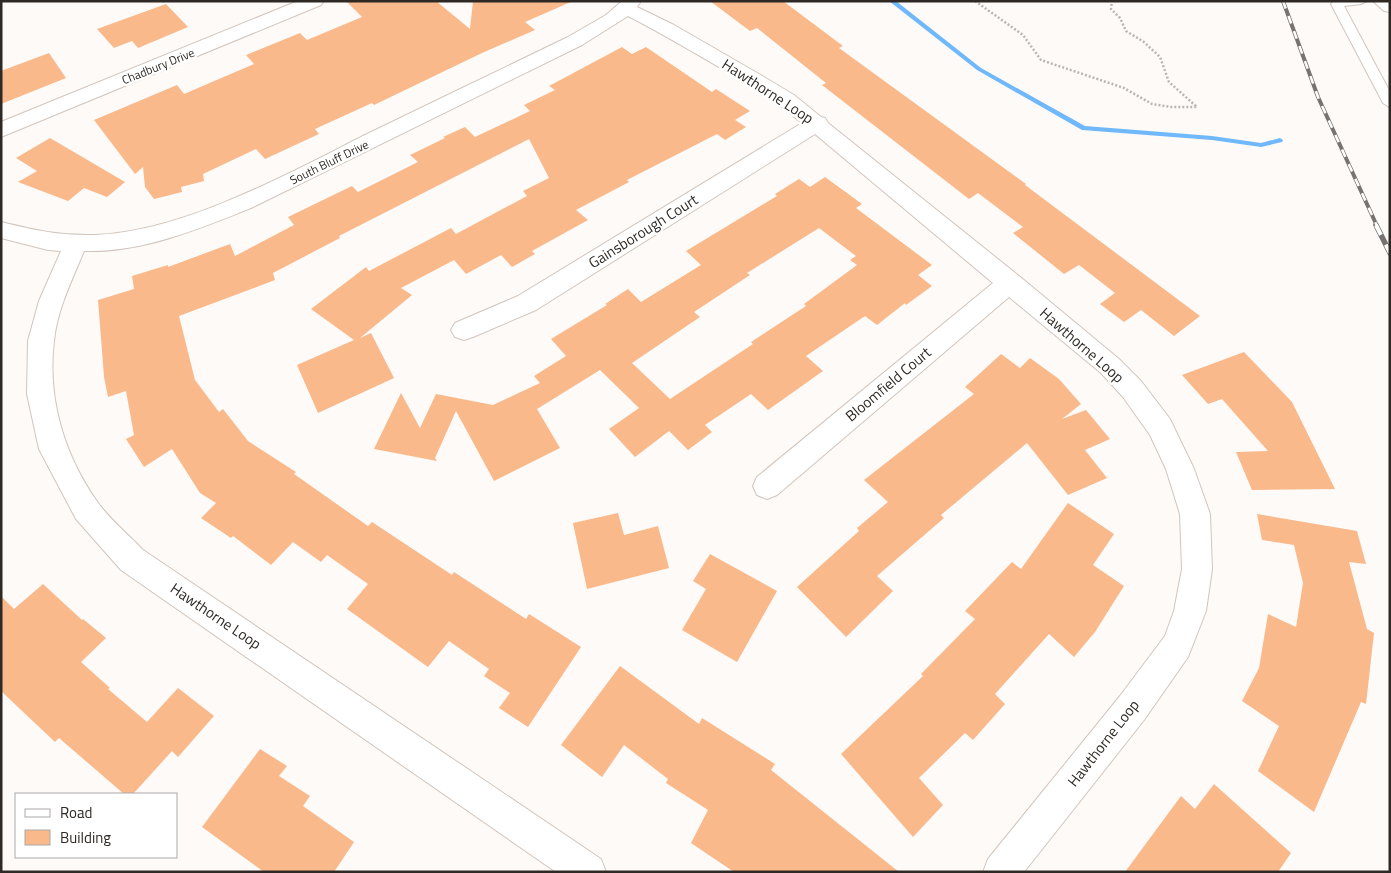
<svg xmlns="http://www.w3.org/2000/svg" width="1391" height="873" viewBox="0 0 1391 873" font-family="'Titillium Web',sans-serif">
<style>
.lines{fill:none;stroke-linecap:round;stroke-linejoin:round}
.stream{fill:#6eb8fb;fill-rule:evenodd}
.building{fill:#fab98a;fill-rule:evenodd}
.lane-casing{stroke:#d2c5bc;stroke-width:2}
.street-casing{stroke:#d2c5bc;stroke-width:2}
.path{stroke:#b9b5b3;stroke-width:2.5;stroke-dasharray:2 2;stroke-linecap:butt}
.lane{fill:#fff;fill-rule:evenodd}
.street{fill:#fff;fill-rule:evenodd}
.rail-far1-casing{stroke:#787370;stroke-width:4}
.rail-casing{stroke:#787370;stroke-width:5.5}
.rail-far1{stroke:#fff;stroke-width:2.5;stroke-dasharray:8;stroke-linecap:butt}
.rail{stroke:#fff;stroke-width:4;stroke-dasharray:11;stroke-linecap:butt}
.labels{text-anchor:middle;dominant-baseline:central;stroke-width:5;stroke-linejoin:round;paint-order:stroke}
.far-street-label{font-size:12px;fill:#2e2925;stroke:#fff}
.street-label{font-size:15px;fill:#2e2925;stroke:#fff}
</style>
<rect width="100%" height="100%" fill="#fdfaf8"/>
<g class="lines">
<path class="stream" d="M889 1H896L981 68 1085 126 1212 136 1261 143 1280 138 1283 140 1282 142 1261 147 1212 140 1082 130 977 70Z"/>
</g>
<g class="building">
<path d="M346 1H436L470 29 473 1H573L525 22 535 30 482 53 374 105 372 103 315 129 319 134 265 159 256 149 203 174 204 181 181 187 182 192 154 199 145 187 143 167 135 174 94 120 177 85 184 94 254 64 246 55 300 33 307 40 362 17Z"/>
<path d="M710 1H783L843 46 839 48 1026 184 1025 185 1200 316 1174 336 1141 310 1124 322 1100 304 1115 293 1079 265 1064 274 1013 233 1023 227 978 193 969 199 822 85 826 83 757 28 750 31Z"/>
<path d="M166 4 188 27 138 48 132 41 114 48 97 29Z"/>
<path d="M622 47 632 54 646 47 712 92 716 89 750 111 735 120 746 127 725 140 717 134 627 180 629 182 576 210 588 220 532 251 535 254 512 267 501 255 466 274 454 260 401 288 412 295 360 338 371 333 394 378 318 413 297 365 354 340 311 309 366 267 369 271 451 228 456 234 527 196 523 191 549 178 529 139 339 236 340 238 273 273 275 280 179 316 195 380 219 412 223 409 248 441 296 472 294 474 368 526 372 522 452 575 454 572 526 619 529 614 581 647 528 727 499 708 510 693 484 676 489 669 449 641 428 667 347 609 368 584 327 555 321 562 293 542 271 565 233 536 231 538 201 518 216 503 200 493 172 449 144 467 126 439 134 435 126 391 108 397 104 377 98 300 134 289 132 276 168 265V267L230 244 235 256 294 225 288 217 352 186 358 192 418 162 410 155 445 138 443 137 465 127 475 137 530 111 524 105 555 90 549 86Z"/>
<path d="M49 53 66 78 1 104V71Z"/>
<path d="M50 138 125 182 107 197 84 188 68 201 18 182 37 171 16 158Z"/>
<path d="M825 177 862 204 856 208 932 265 918 275 932 286 906 305 905 303 877 325 865 316 806 356 823 371 768 410 751 394 705 425 712 432 688 450 669 431 635 457 609 429 639 408 600 370 537 409 560 448 494 481 456 411 435 458 437 461 374 449 401 393 420 428 436 394 493 405 540 383 534 376 566 356 551 339 607 305 605 304 628 289 641 302 701 265 686 251 777 196 775 194 799 179 810 187ZM819 228 856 256 850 260 857 265 804 304 806 306 751 342 753 344 670 399 632 363 700 317 694 312 750 275 747 273Z"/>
<path d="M1244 352 1292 402 1335 489 1252 490 1236 452 1268 451 1222 399 1208 404 1182 375Z"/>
<path d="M1001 354 1020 368 1030 358 1059 379 1081 404 1062 419 1086 410 1110 439 1085 450 1107 478 1068 495 1027 443 941 515 944 518 877 576 893 591 846 637 797 587 859 531 857 528 888 502 864 480 974 394 965 387Z"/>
<path d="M1068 503 1114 534 1093 565 1124 586 1095 632 1074 657 1049 634 995 694 1005 704 973 740 965 733 919 778 943 805 913 837 841 754 923 676 921 674 975 619 965 611 1012 562 1021 569Z"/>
<path d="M618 513 624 535 658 526 669 568 587 589 573 523Z"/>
<path d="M1257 514 1357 531 1366 564 1349 562 1367 629 1374 633 1366 704 1361 702 1314 812 1258 771 1279 726 1242 701 1259 668 1268 614 1296 627 1303 583 1294 545 1262 540Z"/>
<path d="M710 554 777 591 737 662 682 630 706 589 693 581Z"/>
<path d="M43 584 82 620 83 619 106 638 81 662 110 688 108 689 147 722 178 688 214 716 178 757 172 751 133 794H124L59 738 55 742 1 691V596L14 609Z"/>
<path d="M620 666 699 724 702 718 775 764 771 770 899 872H734L691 843 708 810 666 783 668 779 624 745 602 777 561 745Z"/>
<path d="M260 749 287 766 279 776 310 796 303 806 354 842 334 872H264L202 827Z"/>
<path d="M1214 784 1291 853 1278 872H1125L1181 796 1195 809Z"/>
</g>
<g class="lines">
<g class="lane-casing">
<path id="lane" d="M1367 1 1361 4 1344 6 1390 92 1389 107 1383 103 1331 4 1334 1Z"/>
</g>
<g class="street-casing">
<g id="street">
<path d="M298 1H324L321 5 1 137V122Z"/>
<path d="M622 1H641L637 7 674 25 759 74 794 95 821 117 825 118 828 123 1019 276 1119 359 1141 381 1170 419 1194 469 1210 514 1212 569 1206 611 1188 657 1144 720 1024 872H983L988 859 1120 696 1165 636 1174 611 1182 569 1180 514 1166 469 1150 435 1123 397 1101 373 1009 297 777 495 767 499 757 495 753 486 757 477 993 283 815 134 536 310 473 337 464 340 455 337 451 330 455 323 518 296 802 123C766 93 726 71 686 48 667 37 648 26 628 16L582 45 251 208C199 229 141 253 84 251 72 280 57 310 54 341 47 398 64 454 96 500 108 518 128 534 143 550L601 859 606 872H556L121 570 76 519 39 449 27 394 28 341 39 301 61 251 48 250 1 238V222C34 230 60 236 95 235 182 232 286 175 363 136 431 103 500 70 568 37L606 15Z"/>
<path d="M1373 1H1390V12L1384 11Z"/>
</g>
</g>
<path class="path" d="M975 1 1023 35 1041 60 1124 88 1152 104 1171 107H1197L1169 82 1160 57 1144 42 1126 31 1120 18 1111 9 1112 1"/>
<use href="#lane" class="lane"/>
<use href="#street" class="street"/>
<g class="rail-far1-casing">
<path id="rail-far1" d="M1283 1 1318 97 1377 226"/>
</g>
<g class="rail-casing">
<path id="rail" d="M1376 225 1390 253"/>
</g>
<use href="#rail-far1" class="rail-far1"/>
<use href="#rail" class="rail"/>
</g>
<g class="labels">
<g class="far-street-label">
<text transform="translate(158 66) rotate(-22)">Chadbury Drive</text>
<text transform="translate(329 162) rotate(-26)">South Bluff Drive</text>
</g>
<g class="street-label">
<text transform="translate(768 91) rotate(33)">Hawthorne Loop</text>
<text transform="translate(643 231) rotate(-32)">Gainsborough Court</text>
<text transform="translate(1082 345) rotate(41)">Hawthorne Loop</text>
<text transform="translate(888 384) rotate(-40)">Bloomfield Court</text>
<text transform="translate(216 616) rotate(34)">Hawthorne Loop</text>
<text transform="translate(1103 743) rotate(-52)">Hawthorne Loop</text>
</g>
</g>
<rect width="1391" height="873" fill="none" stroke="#2e2925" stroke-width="5"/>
<rect x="15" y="793" width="162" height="65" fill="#ffffff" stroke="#aba9a8"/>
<rect x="25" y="809" width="25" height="8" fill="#ffffff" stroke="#aba9a8"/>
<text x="60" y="818" font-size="15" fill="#2e2925">Road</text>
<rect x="25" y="830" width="25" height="15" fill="#fab98a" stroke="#aba9a8"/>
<text x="60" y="843" font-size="15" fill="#2e2925">Building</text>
</svg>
